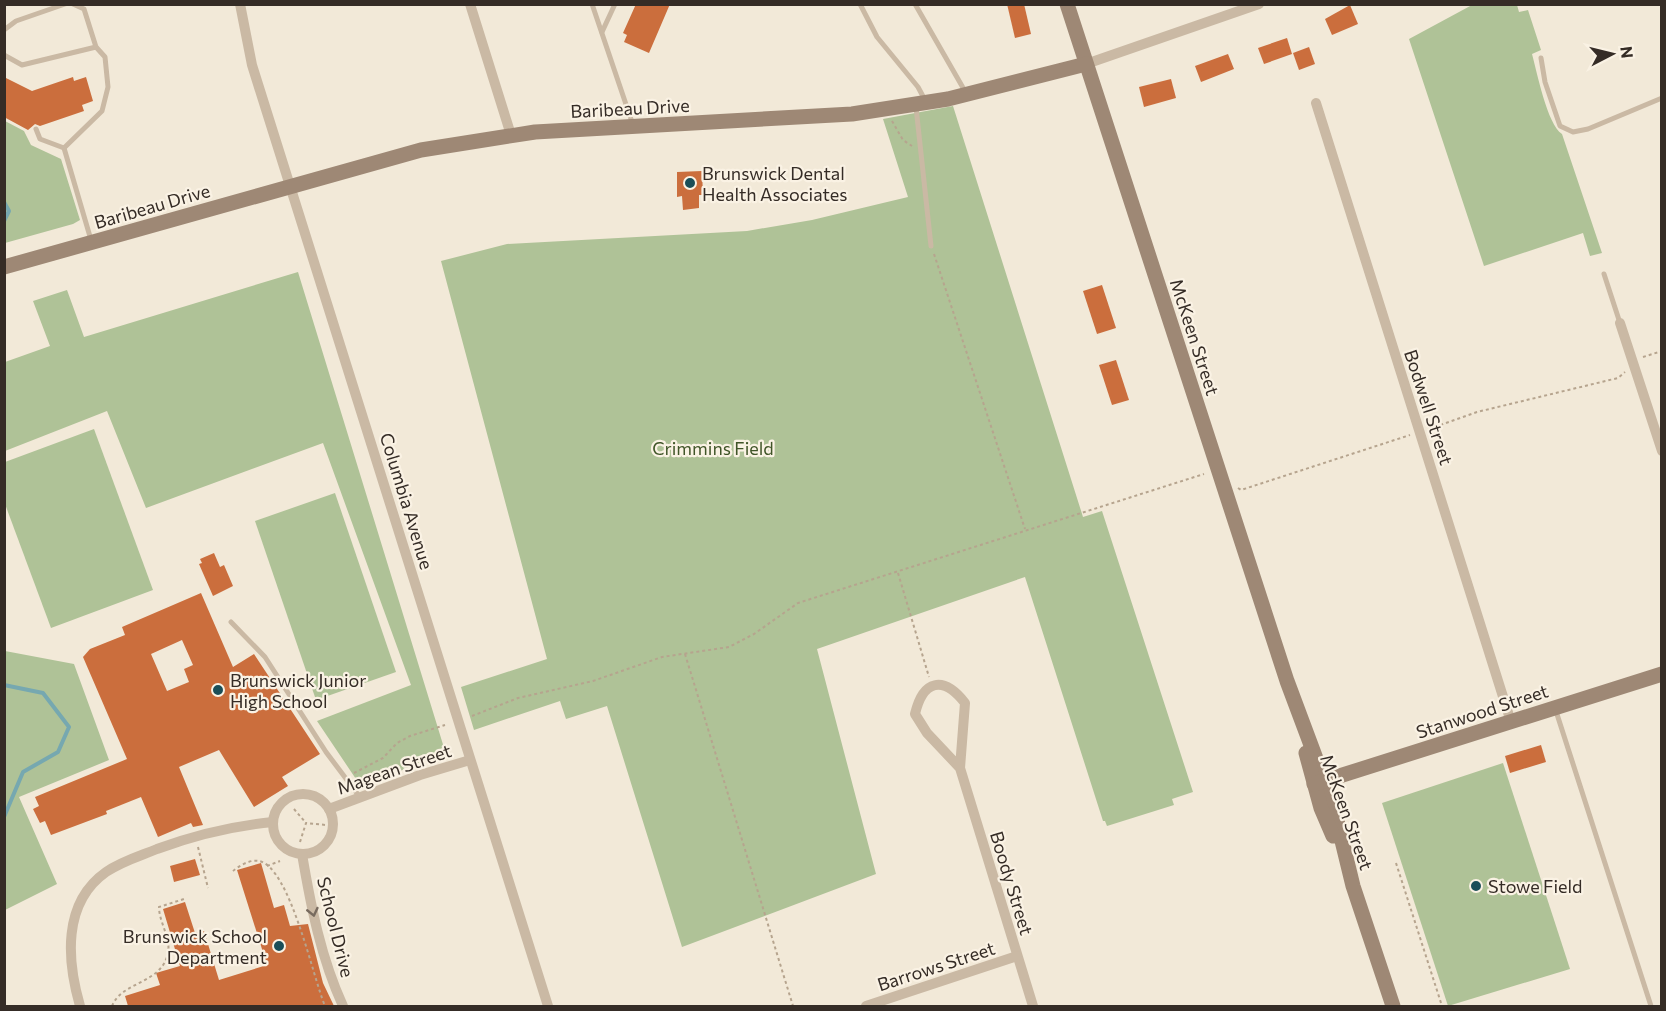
<svg xmlns="http://www.w3.org/2000/svg" width="1666" height="1011" viewBox="0 0 1666 1011" font-family="Commissioner,sans-serif">
<style>
.green{fill:#afc297}
.lines{fill:none;stroke-linecap:round;stroke-linejoin:round}
.stream{stroke:#76a8b0;stroke-width:4}
.building{fill:#cb6e3d;fill-rule:evenodd}
.path{stroke:#b6a48e;stroke-width:2;stroke-dasharray:3 3;stroke-linecap:butt}
.lane{stroke:#cab9a4;stroke-width:5}
.street{stroke:#cab9a4;stroke-width:10}
.secondary{stroke:#9e8875;stroke-width:15}
.oneway{stroke:#786b5f}
.poi-dot{fill:#1a4e58;stroke:#faf2e4;stroke-width:2}
.labels{text-anchor:middle;dominant-baseline:central;stroke-width:4.5;stroke-linejoin:round;paint-order:stroke}
.street-label{font-size:18px;fill:#352c26;stroke:#faf2e4}
.poi-label{font-size:18px;fill:#352c26;stroke:#faf2e4;text-anchor:start}
.park-label{font-size:18px;fill:#405528;stroke:#faf2e4}
</style>
<rect width="100%" height="100%" fill="#f2e9d8"/>
<g class="green">
<path d="M1472 5H1517L1519 12 1528 10 1541 50 1532 54C1537 72 1547 124 1562 134L1602 253 1590 256 1583 233 1484 266 1409 39Z"/>
<path d="M953 106 1083 517 1102 511 1193 792 1172 799 1174 805 1107 826 1105 821H1103L1025 577 817 649 876 874 682 947 607 706 566 719 560 701 474 730 461 687 547 659 441 261 507 244 747 231 812 220 908 197 883 119Z"/>
<path d="M5 121 24 131 31 145 61 159 80 220 73 224 5 243Z"/>
<path d="M298 272 445 751 362 788 317 721 411 685 323 443 146 508 107 411 5 451V362L50 346 33 301 67 290 84 337Z"/>
<path d="M94 429 153 590 51 628 5 504V462Z"/>
<path d="M335 493 396 672 316 700 255 521Z"/>
<path d="M5 651 74 664 109 760 19 797 57 884 5 910Z"/>
<path d="M1503 763 1570 969 1448 1006 1382 803Z"/>
</g>
<g class="lines">
<g class="stream">
<path d="M4 202 9 211 4 221"/>
<path d="M4 685 43 693 69 727 58 752 23 772 4 817"/>
</g>
</g>
<g class="building">
<path d="M636 4H670L649 53 624 42 627 35 623 33Z"/>
<path d="M1007 4H1024L1031 34 1015 38Z"/>
<path d="M1350 5 1358 24 1332 35 1325 19Z"/>
<path d="M1287 38 1292 54 1264 64 1258 48Z"/>
<path d="M1309 47 1315 64 1299 70 1293 53Z"/>
<path d="M1228 54 1234 69 1201 82 1195 66Z"/>
<path d="M4 77 32 91 73 77 74 81 86 77 93 101 82 105 84 111 40 126 35 124 28 130 4 117Z"/>
<path d="M1171 79 1176 98 1144 107 1139 87Z"/>
<path d="M702 171 703 195H699V208L683 210 682 196 677 197V172Z"/>
<path d="M1102 285 1116 328 1097 334 1083 291Z"/>
<path d="M1116 360 1129 400 1112 405 1099 365Z"/>
<path d="M214 553 220 567 224 565 233 586 213 596 199 564 202 563 200 559Z"/>
<path d="M201 593 233 667 254 654 320 754 282 777 288 786 254 807 219 750 179 767 203 825 193 827 191 823 158 837 141 797 106 811 107 814 51 835 45 821 40 823 33 809 39 806 35 797 127 759 83 657 90 649 125 635 122 627ZM182 640 193 665 184 669 189 682 167 691 151 654Z"/>
<path d="M1541 745 1546 762 1510 773 1505 756Z"/>
<path d="M195 859 200 875 174 882 170 866Z"/>
<path d="M261 863 274 908 284 905 290 926 308 924 323 983 334 1006H128L125 996 160 985 156 973 180 966 163 909 185 902 195 933 204 931 219 980 267 965 237 870Z"/>
</g>
<g class="lines">
<g class="path">
<path d="M892 121 903 140 912 146"/>
<path d="M934 254 1025 529"/>
<path d="M1643 357 1662 351"/>
<path d="M1429 429 1477 412 1618 378 1625 372"/>
<path d="M1238 488 1241 490 1410 435"/>
<path d="M898 573 929 677"/>
<path d="M685 654 793 1006"/>
<path d="M472 716 518 698 593 681 662 657 729 647 754 634 798 603 1204 474"/>
<path d="M354 773 383 758 397 743 410 736 445 725"/>
<path d="M294 809 306 823"/>
<path d="M300 842 306 823 326 825"/>
<path d="M198 847 208 888"/>
<path d="M1396 863 1442 1006"/>
<path d="M267 866 280 861"/>
<path d="M233 871C239 866 250 859 259 861 290 867 313 978 325 1006"/>
<path d="M112 1006C122 981 162 984 168 953 171 938 159 922 159 907L184 899"/>
</g>
<g class="lane">
<path d="M73 4 84 9 96 47 105 57 108 87 102 111 64 148 91 240"/>
<path d="M592 4 633 125"/>
<path d="M860 4 877 37 918 87 926 102"/>
<path d="M915 4 966 93"/>
<path d="M4 30 16 21 65 4"/>
<path d="M602 32 615 4"/>
<path d="M4 55 22 65 96 47"/>
<path d="M1541 58 1545 82 1560 126 1573 132 1588 129 1662 98"/>
<path d="M916 107 931 246"/>
<path d="M36 129 40 139 64 148"/>
<path d="M1604 274 1620 323"/>
<path d="M231 622 265 657 326 752 359 796"/>
<path d="M1555 708 1651 1006"/>
</g>
<g class="street">
<path d="M240 4 252 65 548 1006"/>
<path d="M470 4 511 135"/>
<path d="M1086 64 1259 4"/>
<path d="M1316 103 1511 722"/>
<path d="M1620 323 1662 451"/>
<path d="M960 768 927 733 915 714C923 680 943 675 965 703L960 768 1033 1006"/>
<circle cx="303" cy="824" r="30"/>
<path d="M329 809 420 775 470 760"/>
<path d="M302 854C311 907 321 958 343 1006"/>
<path d="M80 1006C67 961 62 903 106 872 122 861 140 856 157 849 195 835 232 826 273 822"/>
<path d="M866 1006 1017 956"/>
</g>
<g class="secondary">
<path d="M1067 4 1287 681 1333 804 1353 886 1393 1006"/>
<path d="M4 267 421 150 535 132 852 114 948 99 1086 64"/>
<path d="M1306 753 1321 808 1333 836"/>
<path d="M1314 784 1662 674"/>
</g>
</g>
<defs><path id="oneway-chevron" d="M-2-3.5L2.5 0L-2 3.5" fill="none" stroke-width="1.6" stroke-linecap="round" stroke-linejoin="round" transform="scale(1.5)"/></defs>
<use class="oneway" href="#oneway-chevron" transform="translate(313 912) rotate(77)"/>
<g class="poi-dot">
<circle cx="690" cy="183" r="6"/>
<circle cx="218" cy="690" r="6"/>
<circle cx="1476" cy="886" r="6"/>
<circle cx="279" cy="946" r="6"/>
</g>
<g class="labels">
<g class="street-label">
<text transform="translate(630 108) rotate(-3)">Baribeau Drive</text>
<text transform="translate(152 206) rotate(-16)">Baribeau Drive</text>
<text transform="translate(1195 337) rotate(72)">McKeen Street</text>
<text transform="translate(1429 407) rotate(72)">Bodwell Street</text>
<text transform="translate(407 501) rotate(73)">Columbia Avenue</text>
<text transform="translate(1482 711) rotate(-18)">Stanwood Street</text>
<text transform="translate(394 769) rotate(-19)">Magean Street</text>
<text transform="translate(1347 812) rotate(70)">McKeen Street</text>
<text transform="translate(1012 883) rotate(73)">Boody Street</text>
<text transform="translate(336 927) rotate(76)">School Drive</text>
<text transform="translate(936 966) rotate(-18)">Barrows Street</text>
</g>
<g class="poi-label">
<text x="702" y="173">Brunswick Dental<tspan x="702" dy="21">Health Associates</tspan></text>
<text x="230" y="680">Brunswick Junior<tspan x="230" dy="21">High School</tspan></text>
<text x="1488" y="886">Stowe Field</text>
<text x="267" y="936" text-anchor="end">Brunswick School<tspan x="267" dy="21">Department</tspan></text>
</g>
<g class="park-label">
<text x="713" y="448">Crimmins Field</text>
</g>
</g>
<rect width="1666" height="1011" fill="none" stroke="#352c26" stroke-width="12"/>
<g transform="translate(1612 54) rotate(83)" stroke="#faf2e4" stroke-width="4.5" paint-order="stroke">
<path d="M0-4.5L10 22L0 15L-10 22Z" fill="#352c26"/>
<text y="-9" font-size="16" font-weight="bold" text-anchor="middle" fill="#352c26">N</text>
</g>
</svg>
